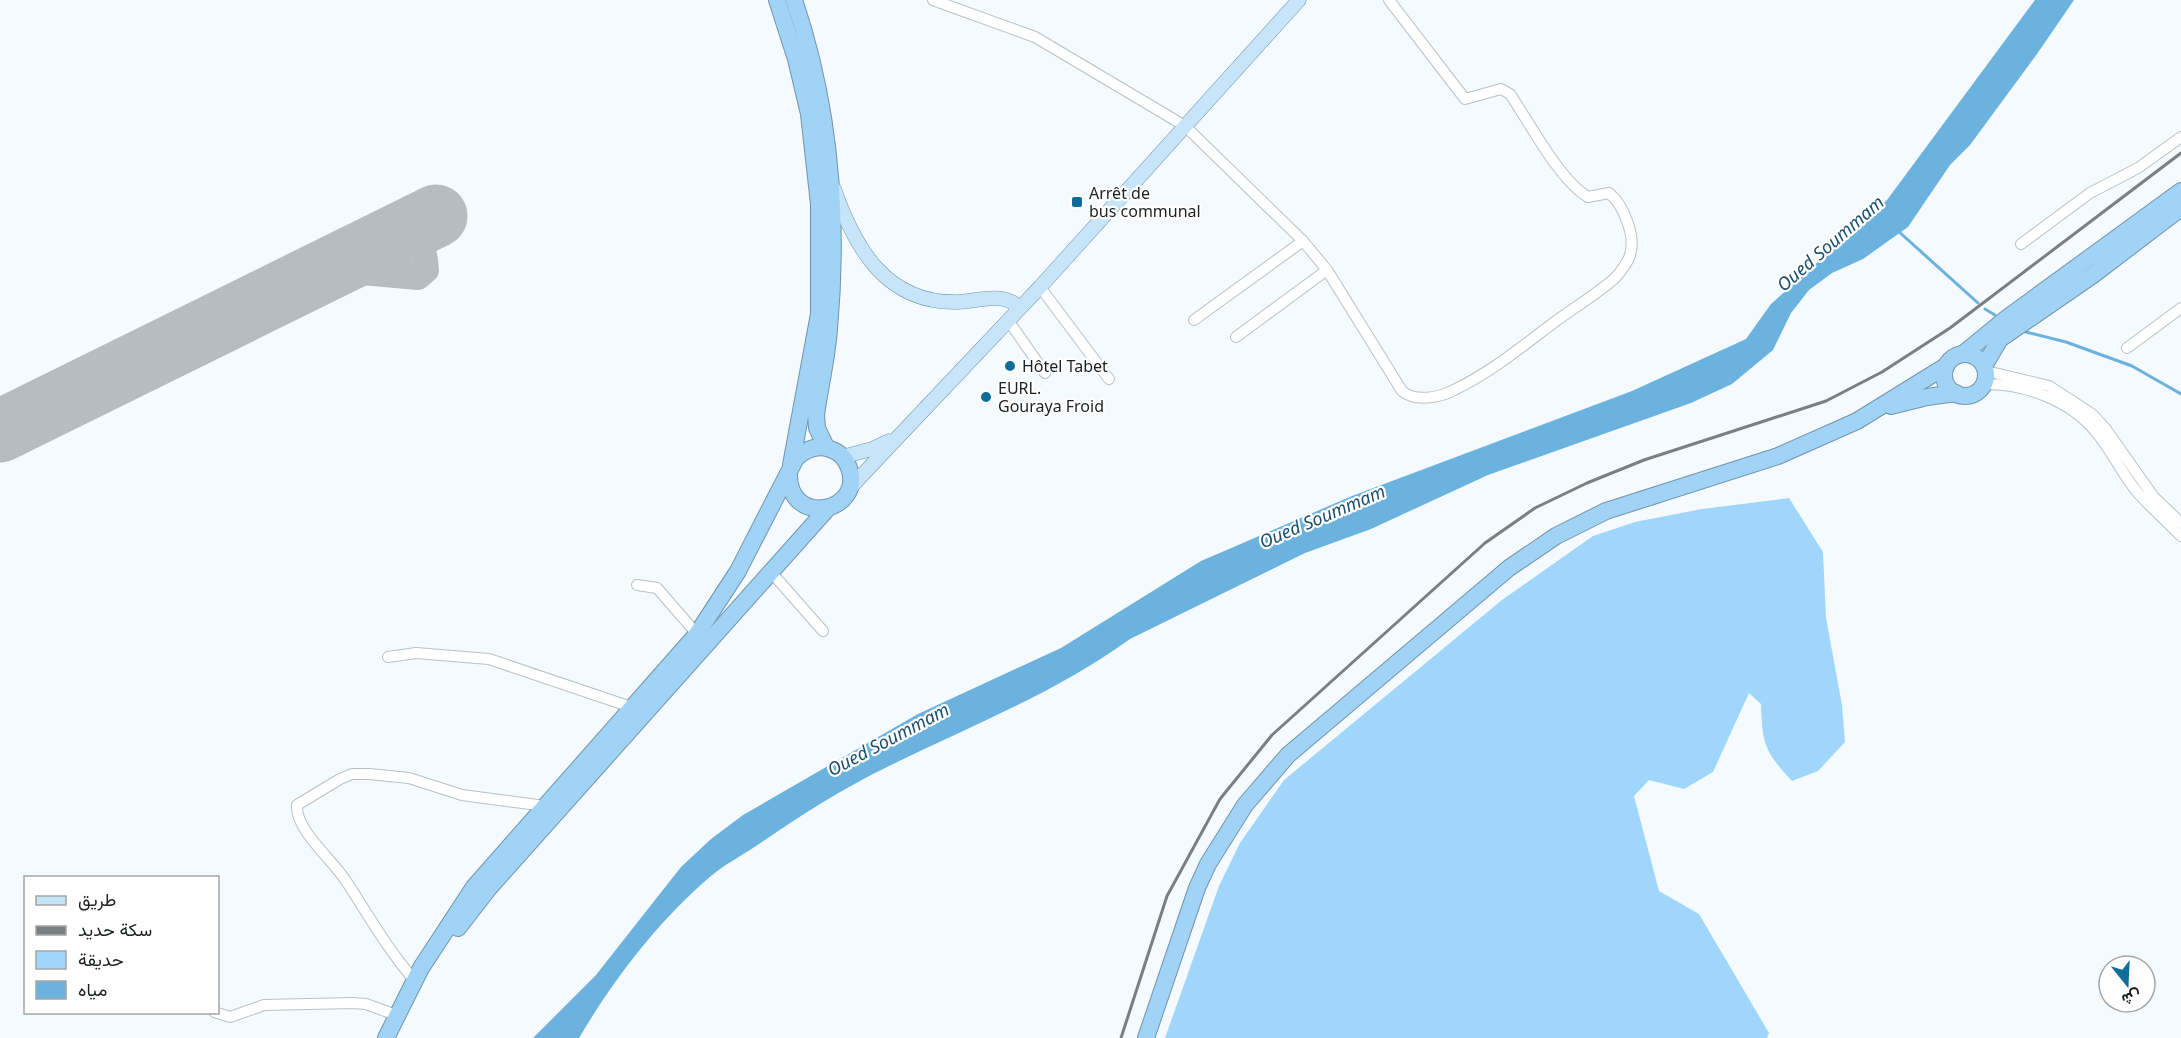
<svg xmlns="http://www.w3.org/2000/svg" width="2181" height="1038" viewBox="0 0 2181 1038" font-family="'Noto Sans',Vazirmatn,sans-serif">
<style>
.green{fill:#a0d6fb}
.water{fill:#6cb2df}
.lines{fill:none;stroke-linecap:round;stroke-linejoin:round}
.stream{stroke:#6cb2df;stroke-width:3}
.taxiway{stroke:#b7bcc0;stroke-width:26}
.runway{stroke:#b7bcc0;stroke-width:63}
.minor-casing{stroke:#b8c1c8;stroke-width:12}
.major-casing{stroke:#7294ab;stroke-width:15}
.highway-casing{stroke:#7294ab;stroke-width:18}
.minor{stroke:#fff;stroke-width:10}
.major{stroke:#c6e5f9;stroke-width:14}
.highway{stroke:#a0d3f5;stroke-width:16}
.rail{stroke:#7a7f82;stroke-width:3}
.poi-dot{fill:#106c9b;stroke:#fff;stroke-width:2}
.labels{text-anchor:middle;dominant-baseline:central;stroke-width:4.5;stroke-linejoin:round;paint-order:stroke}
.poi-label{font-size:16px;fill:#1c2022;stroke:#fff;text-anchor:start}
.water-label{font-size:18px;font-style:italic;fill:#194f6e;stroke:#fff}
</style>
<rect width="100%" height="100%" fill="#f4fafe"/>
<path class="green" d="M1789 498 1823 552 1826 618 1842 705 1845 742 1818 771 1792 781C1765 752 1762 744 1761 704L1749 693 1713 772 1684 789 1649 780 1634 796 1659 891 1699 914 1769 1033 1767 1038H1165L1219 886 1240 843 1284 780 1502 600 1593 536 1635 522 1702 509Z"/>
<path class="water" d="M2035 0H2074L2037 54 1970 145 1950 165 1908 227 1863 259 1832 273 1809 290 1791 313 1773 350 1732 384 1691 403 1488 475 1371 529 1305 553 1130 639C1054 694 968 727 885 768 840 790 797 818 756 846 741 856 724 865 711 876 658 921 614 979 579 1038H533L596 975 681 867 711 839 743 815 918 714 1061 648 1201 561 1352 496 1632 391 1746 339 1771 304 1887 200Z"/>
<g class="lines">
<g class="stream">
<path d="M1897 230 1978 303"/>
<path d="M1985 309 1995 315"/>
<path d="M2022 331 2066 342 2132 366 2181 394"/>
</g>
<path class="taxiway" d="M328 269 418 277 426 270C425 254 422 241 413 227"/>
<path class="runway" d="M0 431 436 216"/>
<g class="minor-casing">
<g id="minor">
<path d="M933 0 1035 37 1185 126 1303 241 1327 270 1402 391C1415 402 1439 398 1454 390 1490 373 1524 345 1556 321 1575 307 1597 294 1615 278 1620 273 1628 262 1630 255 1636 237 1624 205 1609 193L1588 197C1560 181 1529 122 1510 94L1501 89 1465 99 1389 0"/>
<path d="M2021 244 2090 193 2138 168 2181 137"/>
<path d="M1040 287 1109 379"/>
<path d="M1008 320 1045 373"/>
<path d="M1194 320 1303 241"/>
<path d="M1236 337 1327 270"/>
<path d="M2127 348 2181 308"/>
<path d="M1986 371 2049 386 2092 414 2105 428 2153 496 2181 523"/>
<path d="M1983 384C2023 383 2070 400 2096 432 2112 451 2122 474 2138 493 2151 508 2167 521 2181 536"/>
<path d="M771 572 823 631"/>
<path d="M637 585 657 588 697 634"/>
<path d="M388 657 416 653 489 659 634 708"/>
<path d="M414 980C386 947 369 916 346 881 333 860 295 830 297 805L340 779 352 774H369L409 778 462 795 545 806"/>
<path d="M214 1012 230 1017 264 1005 353 1003 366 1004 396 1015"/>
</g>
</g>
<g class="major-casing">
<g id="major">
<path d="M834 189C855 248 886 304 958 302 981 301 1002 291 1020 308"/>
<path d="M842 457 872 449 889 441"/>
<path d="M848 490 1040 287 1299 0"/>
</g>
</g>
<g class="highway-casing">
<g id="highway">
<path d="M777 0 796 59 809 114 819 204V314L791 465"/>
<path d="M794 0C830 106 839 218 829 329 827 358 820 386 816 415L817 428 826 447"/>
<path d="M1963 354 2007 318 2181 191"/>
<circle cx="1965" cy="375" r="21"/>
<path d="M1984 366 2000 339 2093 275 2181 208"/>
<path d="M1891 406 1927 397 1956 393"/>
<path d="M458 928 489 888 828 508"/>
<path d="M386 1038 421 968 474 887 697 634 738 571 796 458C805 450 816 444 830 449 839 452 846 459 849 468 865 512 788 529 789 473"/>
<path d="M1146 1038 1197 888 1208 864 1245 805 1288 755 1509 568 1556 536 1606 511 1778 456 1857 421 1946 366"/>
</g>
</g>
<use href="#minor" class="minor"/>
<use href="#major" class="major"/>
<use href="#highway" class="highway"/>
<path class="rail" d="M1121 1038 1167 896 1220 799 1272 735 1485 543 1535 508 1587 483 1644 460 1826 401 1882 372 1950 328 2181 153"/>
</g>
<g class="poi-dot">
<rect x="1071" y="196" width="12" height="12" rx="3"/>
<circle cx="1010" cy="366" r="6"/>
<circle cx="986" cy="397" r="6"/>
</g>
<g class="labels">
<g class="poi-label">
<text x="1089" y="193">Arrêt de<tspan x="1089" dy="18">bus communal</tspan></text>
<text x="1022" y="366">Hôtel Tabet</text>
<text x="998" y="388">EURL.<tspan x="998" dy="18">Gouraya Froid</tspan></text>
</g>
<g class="water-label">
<text transform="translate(1830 243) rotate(-41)">Oued Soummam</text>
<text transform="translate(1322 516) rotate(-23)">Oued Soummam</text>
<text transform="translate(888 739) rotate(-28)">Oued Soummam</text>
</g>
</g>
<rect x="24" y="876" width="195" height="138" fill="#ffffff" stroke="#a4a6a7" stroke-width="1.5"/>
<rect x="36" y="896" width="30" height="9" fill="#c6e5f9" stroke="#a4a6a7" stroke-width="1.5"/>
<text x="78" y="906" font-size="18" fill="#1c2022">طريق</text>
<rect x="36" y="926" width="30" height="9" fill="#7a7f82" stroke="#a4a6a7" stroke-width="1.5"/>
<text x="78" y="936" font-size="18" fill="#1c2022">سكة حديد</text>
<rect x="36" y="951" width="30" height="18" fill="#a0d6fb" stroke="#a4a6a7" stroke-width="1.5"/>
<text x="78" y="966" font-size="18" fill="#1c2022">حديقة</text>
<rect x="36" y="981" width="30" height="18" fill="#6cb2df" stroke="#a4a6a7" stroke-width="1.5"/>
<text x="78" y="996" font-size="18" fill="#1c2022">مياه</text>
<g transform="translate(2127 984) rotate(162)"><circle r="28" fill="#ffffff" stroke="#a4a6a7" stroke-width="1.5"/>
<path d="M0-4.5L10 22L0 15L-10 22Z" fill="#106c9b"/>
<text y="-9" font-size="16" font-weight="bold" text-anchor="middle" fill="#1c2022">ش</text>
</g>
</svg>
